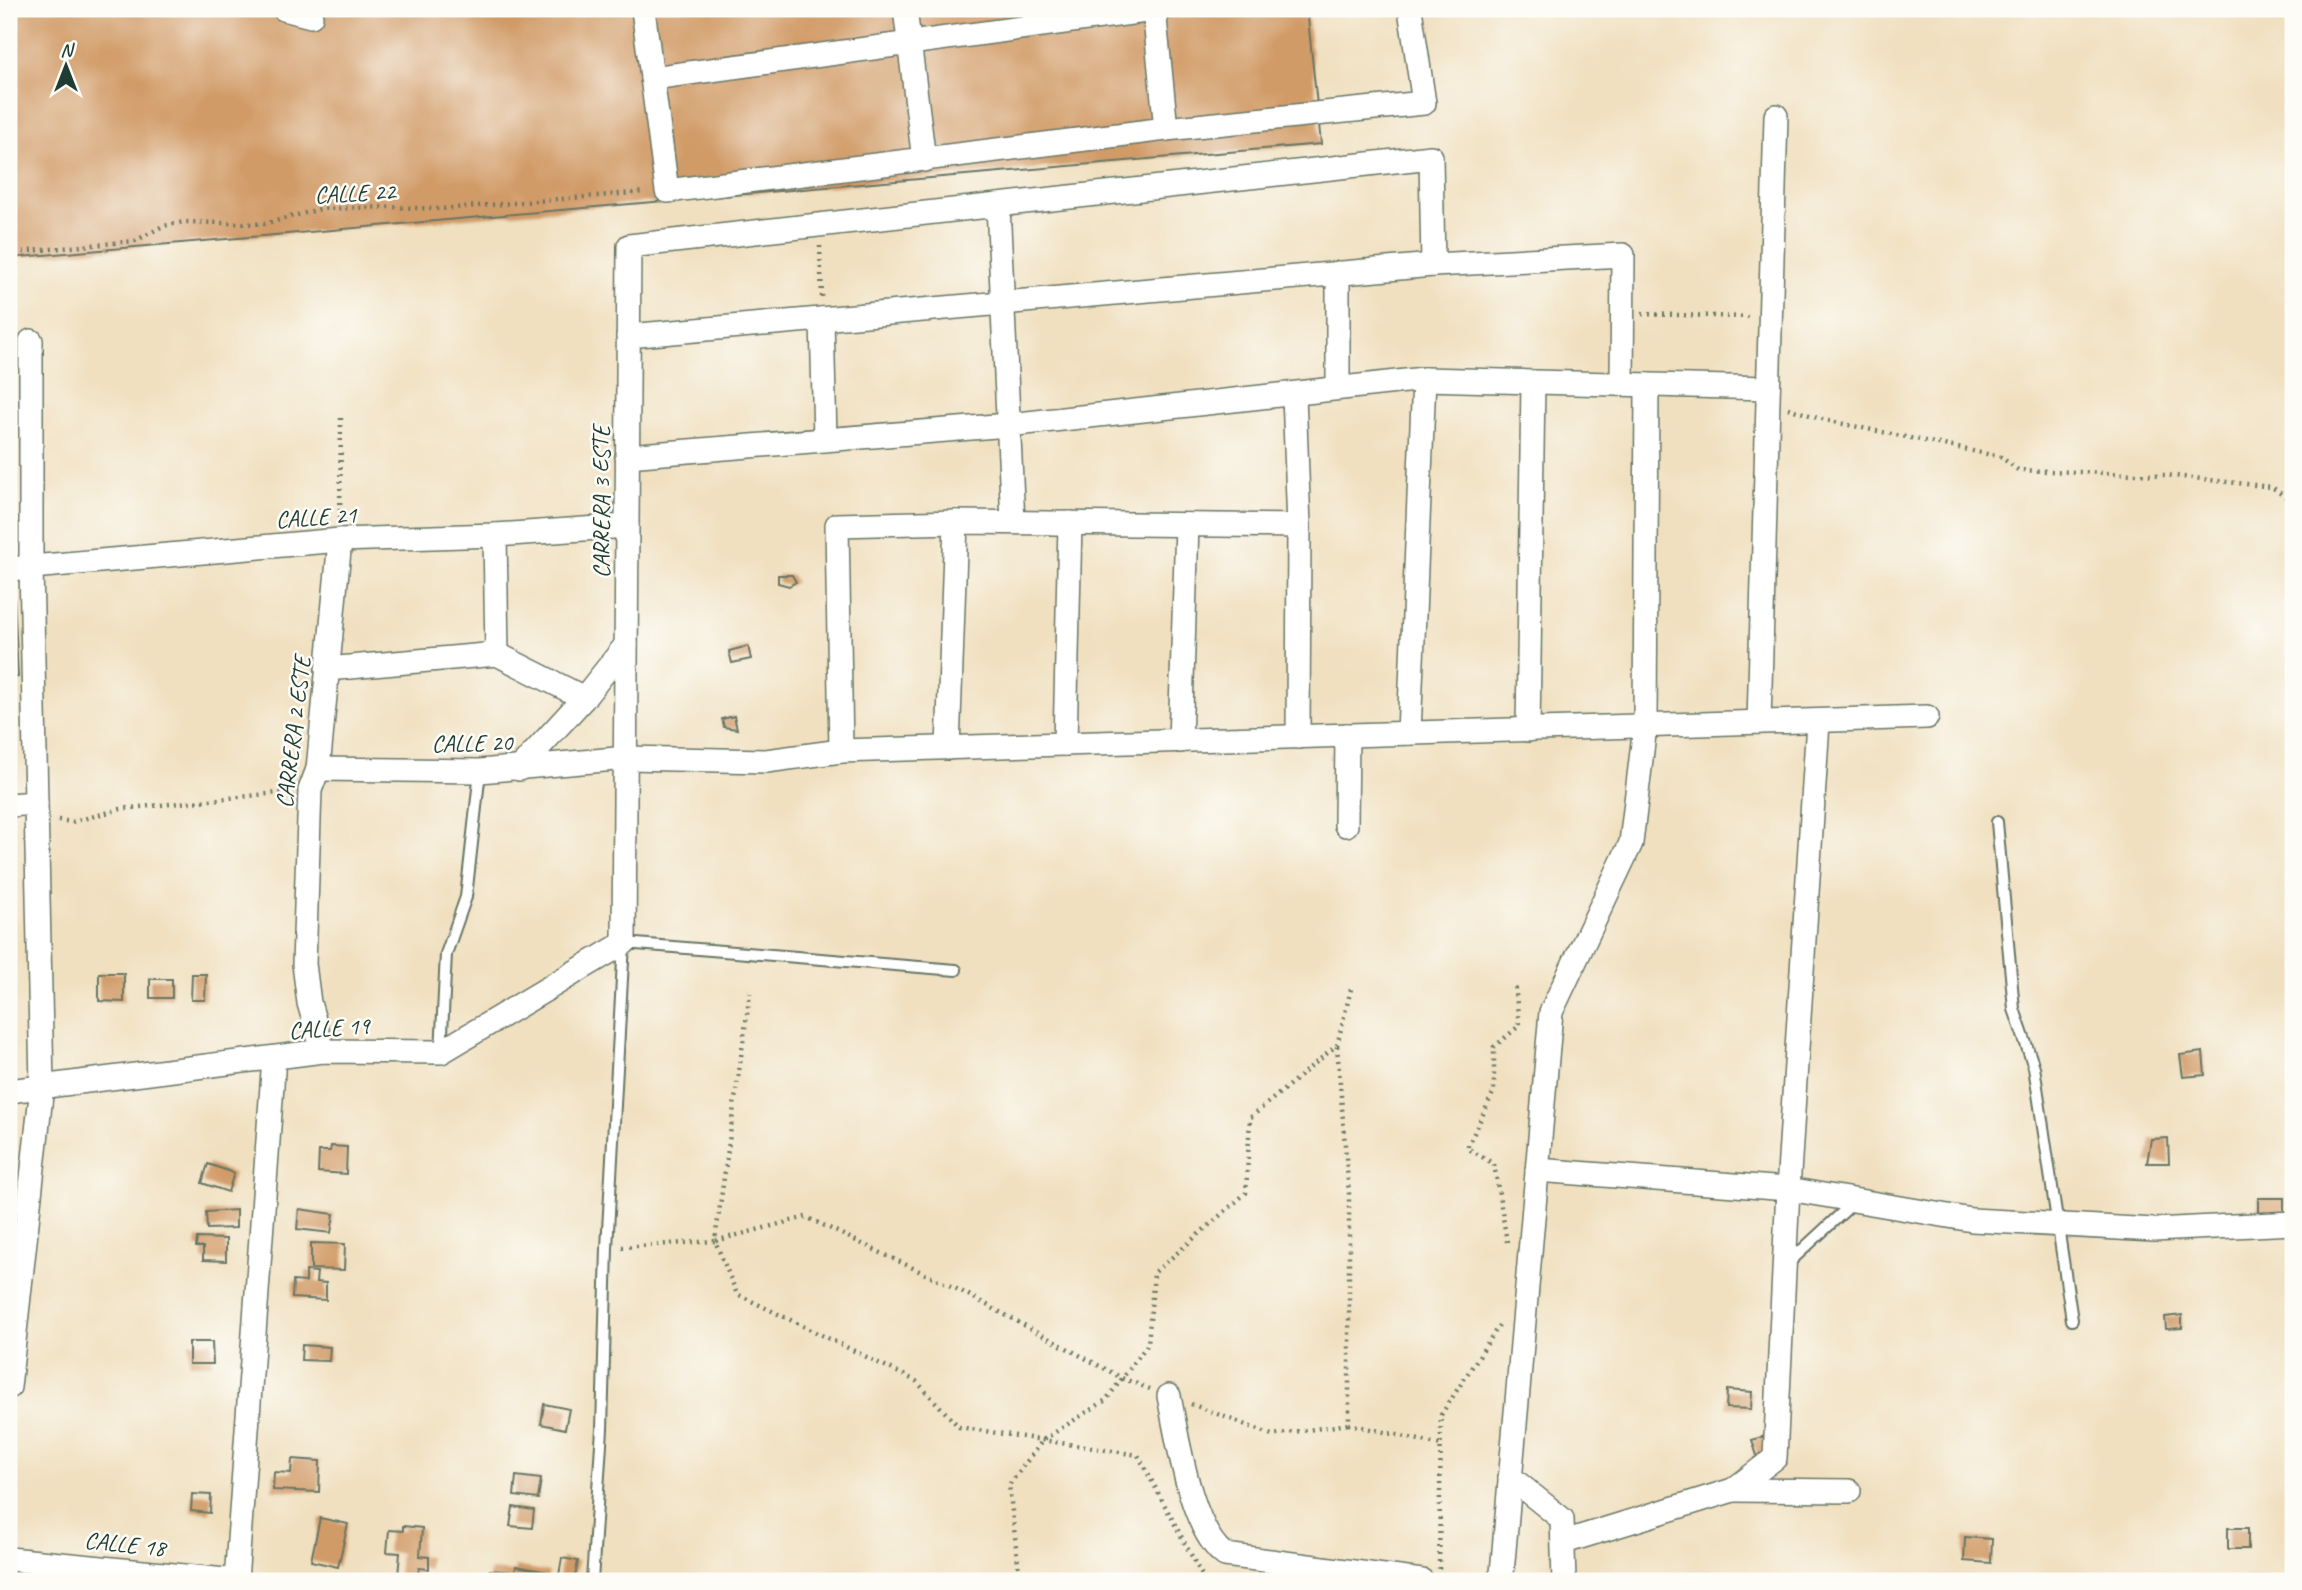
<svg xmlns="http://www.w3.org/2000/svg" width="2302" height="1590" viewBox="0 0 2302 1590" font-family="Caveat,sans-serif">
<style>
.building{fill:#d19b67}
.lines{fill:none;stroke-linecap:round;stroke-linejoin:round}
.lane-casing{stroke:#687665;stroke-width:14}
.street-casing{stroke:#687665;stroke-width:26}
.path{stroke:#687665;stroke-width:4.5;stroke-dasharray:2 5;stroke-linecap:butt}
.lane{stroke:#fff;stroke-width:10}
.street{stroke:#fff;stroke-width:23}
.labels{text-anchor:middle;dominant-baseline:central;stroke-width:5;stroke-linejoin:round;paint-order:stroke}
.street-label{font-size:24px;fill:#1f3d34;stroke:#fdfcf7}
</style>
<rect width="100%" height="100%" fill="#fdfcf7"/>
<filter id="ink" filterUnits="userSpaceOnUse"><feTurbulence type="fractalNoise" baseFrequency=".0143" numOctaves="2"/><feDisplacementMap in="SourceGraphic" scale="14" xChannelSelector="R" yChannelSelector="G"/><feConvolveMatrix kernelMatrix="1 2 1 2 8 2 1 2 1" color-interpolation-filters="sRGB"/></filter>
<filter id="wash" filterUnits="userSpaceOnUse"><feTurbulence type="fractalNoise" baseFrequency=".00686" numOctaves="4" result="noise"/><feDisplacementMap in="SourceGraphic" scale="28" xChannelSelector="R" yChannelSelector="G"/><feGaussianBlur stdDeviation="1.57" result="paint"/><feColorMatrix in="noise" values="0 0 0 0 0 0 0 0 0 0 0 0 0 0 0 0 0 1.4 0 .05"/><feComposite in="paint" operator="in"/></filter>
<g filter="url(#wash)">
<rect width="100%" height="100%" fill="#f0e0c0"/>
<g id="blocks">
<g class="building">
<path d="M9 9H1307L1321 144 9 258Z"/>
<path d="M778 575H792L796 582 789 586 778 583Z"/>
<path d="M9 576H13L18 677 9 678Z"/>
<path d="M748 646 751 659 732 663 729 651Z"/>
<path d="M734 716 737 729 724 727 722 719Z"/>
<path d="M99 973H124V1002L99 1001Z"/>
<path d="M192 974H206L205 1000H191Z"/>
<rect x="150" y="979" width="22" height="19"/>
<path d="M2203 1052 2205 1075 2183 1077 2180 1055Z"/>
<path d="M2168 1138 2169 1163H2147L2151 1139Z"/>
<path d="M331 1146 347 1147 346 1174 318 1172 319 1151H330Z"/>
<path d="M208 1164 234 1173 228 1192 202 1183Z"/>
<rect x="2258" y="1198" width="26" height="19"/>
<path d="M299 1209 334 1214 331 1233 297 1229Z"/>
<path d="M236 1210V1228L207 1229 206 1212Z"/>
<path d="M197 1238 226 1239V1261L203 1260V1247H196Z"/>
<path d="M311 1243 345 1244 344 1270 311 1269Z"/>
<path d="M306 1271 317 1272 316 1282 326 1283V1300L292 1298 293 1281 306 1282Z"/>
<path d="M2182 1315V1328L2166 1329 2165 1317Z"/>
<path d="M189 1342H212L213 1364H189Z"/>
<path d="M302 1345 330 1347 329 1361 301 1360Z"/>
<path d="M1727 1390 1752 1392 1751 1409 1726 1408Z"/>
<path d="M544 1404 569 1409 565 1429 541 1424Z"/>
<path d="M1765 1436 1771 1455 1758 1459 1752 1440Z"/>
<path d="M292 1459 320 1461 319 1492 273 1490 274 1472 291 1473Z"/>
<path d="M516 1476 541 1479 538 1499 514 1496Z"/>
<path d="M192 1494 211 1495 210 1513 191 1511Z"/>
<path d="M513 1507 534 1510 532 1528 510 1526Z"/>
<path d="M320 1518 348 1524 338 1567 311 1561Z"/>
<path d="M403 1526 422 1528 420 1556 429 1557V1569L419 1568 417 1578 398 1576 400 1553 387 1552 389 1530 403 1531Z"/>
<rect x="2228" y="1528" width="20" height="21"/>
<path d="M1965 1537 1992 1539 1991 1563 1964 1561Z"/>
<path d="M562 1558 578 1561 575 1577 591 1581H558Z"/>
<path d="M516 1566 549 1572 547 1581H488L490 1570 515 1572Z"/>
<path d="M2265 1578V1581H2245L2244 1579Z"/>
</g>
</g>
</g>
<g filter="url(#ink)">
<use href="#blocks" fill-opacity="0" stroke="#687665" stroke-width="2"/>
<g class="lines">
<g class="lane-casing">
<g id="lane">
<path d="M1997 822 2014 1009 2034 1067 2072 1320"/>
<path d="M441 1052 446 954 466 897 480 771"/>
<path d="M1786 1265 1854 1202"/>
<path d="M592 1581 602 1429 607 1248 624 943 956 970"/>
</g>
</g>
<g class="street-casing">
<g id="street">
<path d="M284 9 311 16"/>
<path d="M643 9 667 191 1166 129 1424 103 1410 9"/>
<path d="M905 9 924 160"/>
<path d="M1154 9 1166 129"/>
<path d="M652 78 1161 9"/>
<path d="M998 205 1013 522"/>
<path d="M1338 273V388"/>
<path d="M822 319 825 439"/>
<path d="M628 336 1433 265 1623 255 1622 384"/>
<path d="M1294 395 1299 526 1298 737"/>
<path d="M627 456 1008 425 1424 379 1768 388"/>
<path d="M495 535 497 654"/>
<path d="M9 569 340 540 495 535 627 526"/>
<path d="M327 669 497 654 584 698"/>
<path d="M1759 722 1776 116"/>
<path d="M1528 730 1533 382"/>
<path d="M1409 733 1424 379"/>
<path d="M1180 741 1187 525"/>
<path d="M1065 744 1070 523"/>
<path d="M948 748 956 522"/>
<path d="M841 751 837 525 956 522 1299 526"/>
<path d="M318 769 480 771 627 758 766 761 841 751 1927 717"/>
<path d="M519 769 584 698 626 645"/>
<path d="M9 805 36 803"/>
<path d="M1346 825 1347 735"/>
<path d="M323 1051 309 1003 304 964 310 790 318 769 340 540"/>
<path d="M9 1091 323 1051 441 1052 624 943 629 246 1431 157 1433 265"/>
<path d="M1537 1170 1788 1189 1972 1220 2154 1230 2293 1223"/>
<path d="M9 1387 42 1086 31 566V341"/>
<path d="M1169 1396C1177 1436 1191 1531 1225 1555L1422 1581"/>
<path d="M1510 1477 1562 1519 1564 1581"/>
<path d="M1733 1490 1849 1491"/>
<path d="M1564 1542 1733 1490 1775 1458 1788 1189 1818 722"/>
<path d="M9 1559 236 1581"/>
<path d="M236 1581 274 1058"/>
<path d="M1498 1581 1502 1573 1551 1012 1631 843 1645 726 1647 385"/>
</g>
</g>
<g class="path">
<path d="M820 246 822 297"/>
<path d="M9 253 135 241 163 226 184 222 264 224 320 209 389 207 441 209 645 192"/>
<path d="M1642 314 1748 317"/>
<path d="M1788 408 1825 420 2001 457 2018 470 2166 475 2272 487 2293 503"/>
<path d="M340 518 341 418"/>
<path d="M58 820 72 822 121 809 288 792"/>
<path d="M1337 1046 1349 1194V1424L1441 1445"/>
<path d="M1507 1242 1494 1164 1467 1148 1494 1091V1047L1519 1026 1515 984"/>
<path d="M622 1247 715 1241 750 993"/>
<path d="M1150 1389 1122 1378 961 1291 806 1217 715 1241 737 1294 916 1381 959 1427 1138 1455 1205 1581"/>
<path d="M1191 1404 1272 1435 1349 1424"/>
<path d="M1439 1569 1441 1415 1501 1322"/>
<path d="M1020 1581 1009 1485 1043 1440 1106 1400 1148 1344 1154 1273 1246 1193 1250 1118 1337 1045 1351 989"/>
</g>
<use href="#lane" class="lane"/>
<use href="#street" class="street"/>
</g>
</g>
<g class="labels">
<g class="street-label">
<text transform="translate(355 193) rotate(-3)">CALLE 22</text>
<text transform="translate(601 502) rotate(-90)">CARRERA 3 ESTE</text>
<text transform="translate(316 517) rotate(-4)">CALLE 21</text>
<text transform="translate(293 732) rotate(-83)">CARRERA 2 ESTE</text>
<text transform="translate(472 743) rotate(-1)">CALLE 20</text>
<text transform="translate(329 1028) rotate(-4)">CALLE 19</text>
<text transform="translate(125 1544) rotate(6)">CALLE 18</text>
</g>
</g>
<rect width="2302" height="1590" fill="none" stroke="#fdfcf7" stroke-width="35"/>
<g transform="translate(66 66)" stroke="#fdfcf7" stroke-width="5" paint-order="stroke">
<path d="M0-5L12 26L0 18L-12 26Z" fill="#1f3d34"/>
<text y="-10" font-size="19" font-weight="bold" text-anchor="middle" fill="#1f3d34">N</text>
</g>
</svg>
